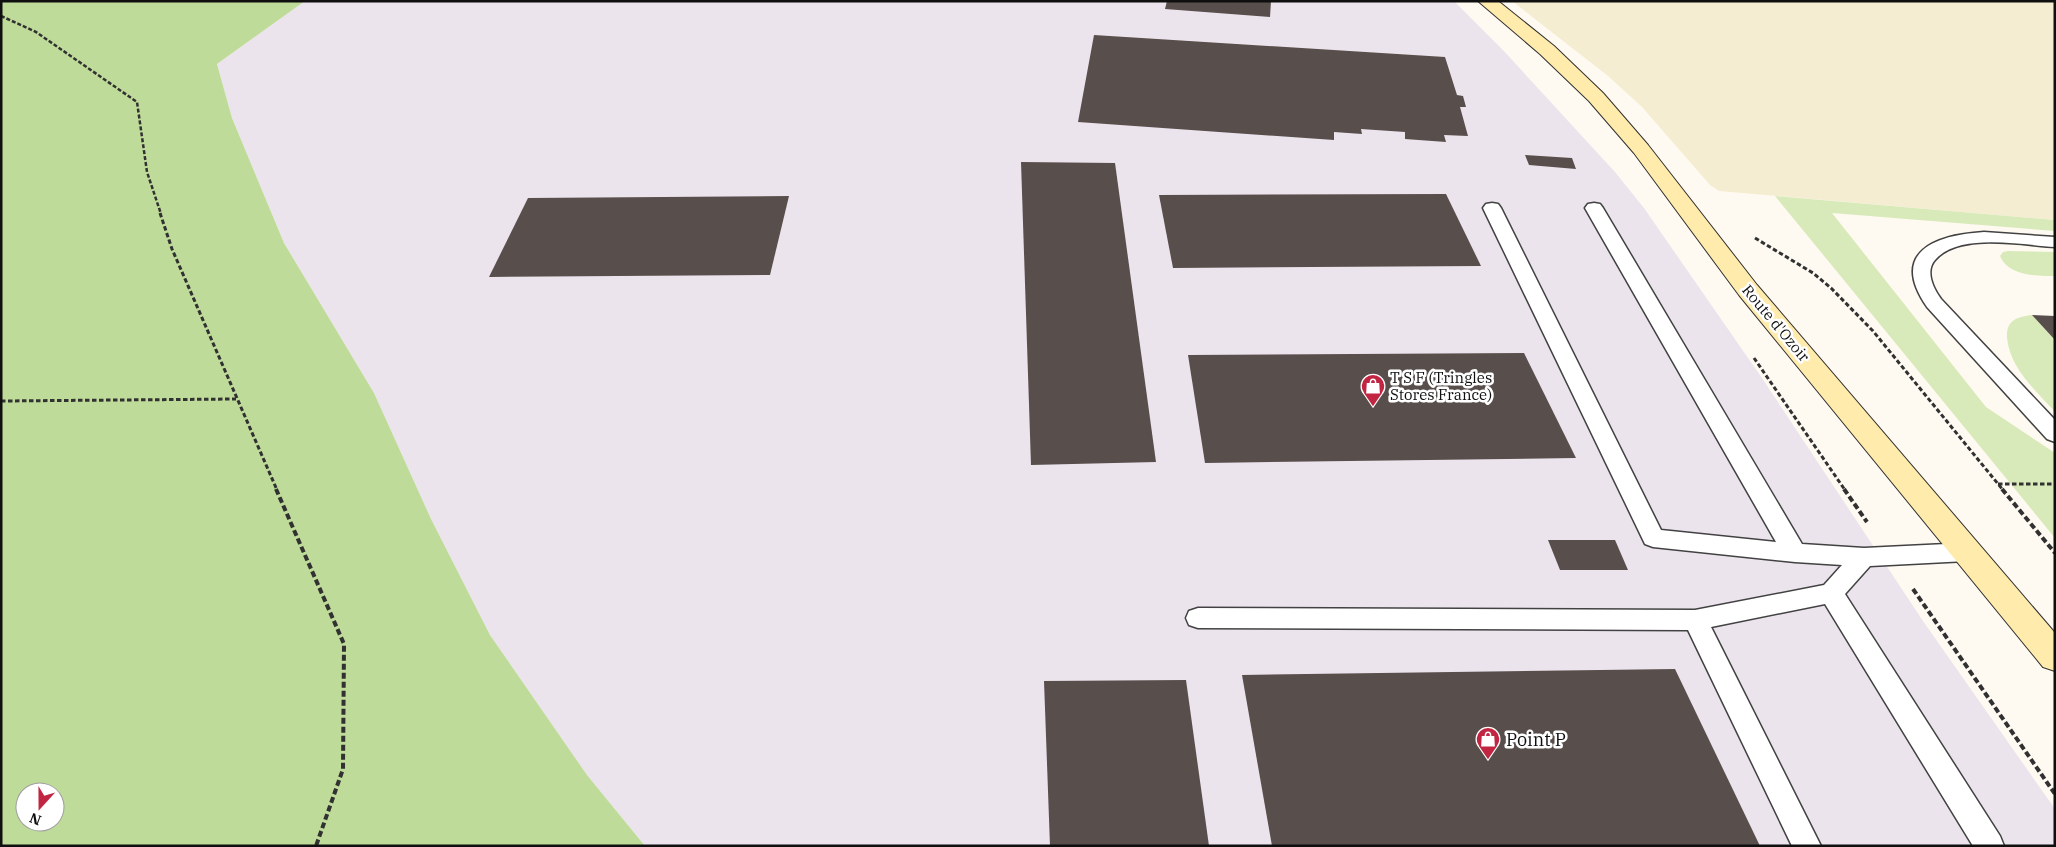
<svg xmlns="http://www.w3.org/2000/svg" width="2056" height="847" viewBox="0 0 2056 847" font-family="'IBM Plex Serif',serif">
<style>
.industrial{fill:#ebe4ed}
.farmland{fill:#f5edd1}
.green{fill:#d9eaba}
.forest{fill:#bfdb99;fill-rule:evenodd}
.building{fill:#584e4b}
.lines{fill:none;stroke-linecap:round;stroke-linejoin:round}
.service-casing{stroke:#424242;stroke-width:3}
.secondary-casing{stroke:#313131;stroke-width:2}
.path-far2{stroke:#313131;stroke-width:2.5;stroke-dasharray:4 2;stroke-linecap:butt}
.path-far1{stroke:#313131;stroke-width:3;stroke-dasharray:4.5 2.5;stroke-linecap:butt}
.path{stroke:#313131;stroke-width:4;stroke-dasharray:6 3;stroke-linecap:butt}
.service{fill:#fff;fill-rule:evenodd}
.secondary{fill:#ffebac;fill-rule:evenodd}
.labels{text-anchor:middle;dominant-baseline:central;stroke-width:5;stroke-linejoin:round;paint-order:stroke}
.street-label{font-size:15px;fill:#0f0f0f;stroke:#fff}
.poi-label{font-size:15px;fill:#0f0f0f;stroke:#fff;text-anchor:start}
.near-poi-label{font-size:18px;fill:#0f0f0f;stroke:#fff;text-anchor:start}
</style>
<rect width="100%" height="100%" fill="#fffaf1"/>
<path class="industrial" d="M305 1H1454L1503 50 1615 172 1644 208 1764 381 1923 621 2055 809V846H645L587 775 490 635 431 519 374 393 284 243 232 118 217 64Z"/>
<path class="farmland" d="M1512 1H2055V220L1719 191 1710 185 1642 107 1608 76Z"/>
<g class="green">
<path d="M1775 196 2055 220V231L1832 213 1986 407 2055 453V538Z"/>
<path d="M2008 251 2055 252V276C2037 276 2008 276 2000 256L2003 252Z"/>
<path d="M2032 315 2055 340V412C2035 390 2010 368 2007 338 2006 320 2017 317 2032 315Z"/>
</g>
<path class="forest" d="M1 1H305L217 64 232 118 284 243 374 393 431 519 490 635 587 775 645 846H1ZM25 792H55V822H25Z"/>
<g class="building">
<path d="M1167 1H1271L1270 17 1165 9Z"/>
<path d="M1094 35 1445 57 1457 95 1463 96 1466 107H1460L1468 136 1444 135 1446 142 1405 139V132L1361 129 1362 134 1334 132V140L1078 122Z"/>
<path d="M1525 155 1572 158 1576 169 1529 165Z"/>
<path d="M1021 162 1115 163 1156 462 1031 465Z"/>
<path d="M1446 194 1481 266 1173 268 1159 195Z"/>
<path d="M789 196 770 275 489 277 528 198Z"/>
<path d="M2032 315 2055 316V340Z"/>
<path d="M1524 353 1576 458 1205 463 1188 355Z"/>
<path d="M1548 540H1615L1628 570H1560Z"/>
<path d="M1675 669 1760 846H1272L1242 675Z"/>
<path d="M1186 680 1209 846H1050L1044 681Z"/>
</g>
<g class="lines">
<g class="service-casing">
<g id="service">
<path d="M1492 203 1498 204 1501 208 1661 530 1776 542 1585 208 1588 204 1594 203 1600 204 1603 208 1802 544 1864 548 1967 543 1975 545 1979 552 1975 559 1967 561 1870 566 1845 594 2000 836 2004 846H1973L1825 604 1711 627 1821 846H1792L1688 630 1198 628 1189 625 1186 618 1189 611 1198 608 1695 610 1824 585 1842 565 1795 562 1653 547 1645 544 1483 208 1486 204Z"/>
<path d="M1984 232 2055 237V247C2021 245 1959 232 1935 260 1925 271 1933 288 1941 299L2055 420V442L2047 439 1927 307C1889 252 1935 235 1984 232Z"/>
</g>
</g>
<g class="secondary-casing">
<path id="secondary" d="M1478 1H1498L1554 46 1603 93 1648 145 1757 285 2055 633V671L2043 667 1739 295 1634 153 1589 101 1540 54Z"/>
</g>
<path class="path-far2" d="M1 16 36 32 137 102 147 172 161 214"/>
<g class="path-far1">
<path d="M160 213 172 249 277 490"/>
<path d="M1755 238 1813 273 1831 288 1873 331 2003 490"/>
<path d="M1754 358 1845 490"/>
<path d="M1 401 236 399"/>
<path d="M1998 484H2055"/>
</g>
<g class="path">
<path d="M276 489 344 644 343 769 316 846"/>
<path d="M1844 489 1867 522"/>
<path d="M2002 489 2055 553"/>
<path d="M1913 589 2055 794"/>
</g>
<use href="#service" class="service"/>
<use href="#secondary" class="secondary"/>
</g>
<defs>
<g id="shop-pin" transform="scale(1.25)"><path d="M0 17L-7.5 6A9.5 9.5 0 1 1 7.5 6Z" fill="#c12541" stroke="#fff"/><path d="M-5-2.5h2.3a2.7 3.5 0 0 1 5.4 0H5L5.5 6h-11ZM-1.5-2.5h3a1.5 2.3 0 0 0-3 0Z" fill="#fff"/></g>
</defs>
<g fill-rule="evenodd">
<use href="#shop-pin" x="1373" y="386"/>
<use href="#shop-pin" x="1488" y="739"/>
</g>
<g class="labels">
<g class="street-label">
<text transform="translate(1776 323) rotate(50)">Route d'Ozoir</text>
</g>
<g class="poi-label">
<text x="1390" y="377">T S F (Tringles<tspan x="1390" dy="17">Stores France)</tspan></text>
</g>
<g class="near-poi-label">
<text x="1506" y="739">Point P</text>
</g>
</g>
<rect width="2056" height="847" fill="none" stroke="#0f0f0f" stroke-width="5"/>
<g transform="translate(40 807) rotate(201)"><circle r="24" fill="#ffffff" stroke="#9f9f9f"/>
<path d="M0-4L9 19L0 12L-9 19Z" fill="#c12541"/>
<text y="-8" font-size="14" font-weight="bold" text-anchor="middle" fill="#0f0f0f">N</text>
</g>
</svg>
